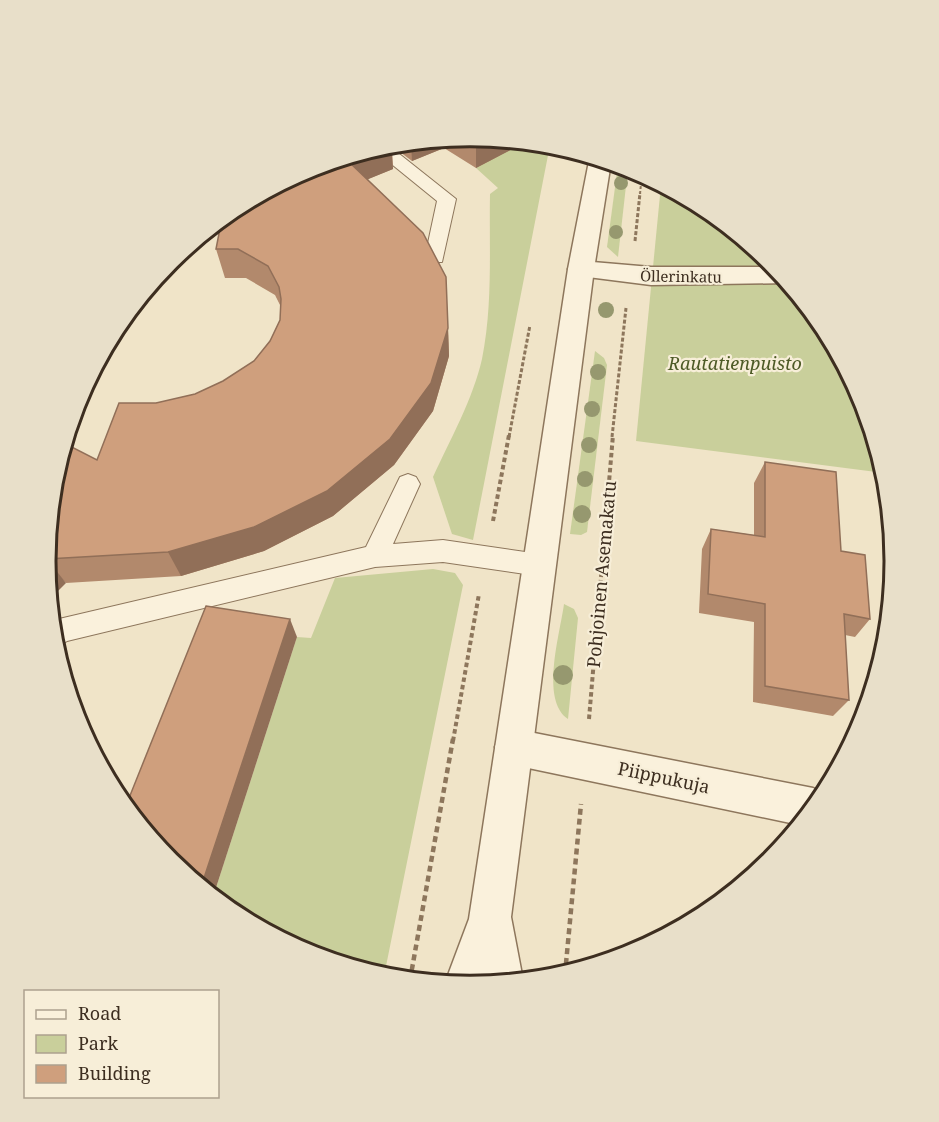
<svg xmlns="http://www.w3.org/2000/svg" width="939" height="1122" viewBox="0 0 939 1122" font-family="'Noto Serif',serif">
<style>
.green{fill:#c9cf9b}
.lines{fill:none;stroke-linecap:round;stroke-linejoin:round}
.service-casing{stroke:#8d765c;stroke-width:2}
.minor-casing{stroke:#8d765c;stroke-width:3}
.tertiary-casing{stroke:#8d765c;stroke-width:3}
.path-far3{stroke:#8d765c;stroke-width:2;stroke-dasharray:3 2;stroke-linecap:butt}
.path-far2{stroke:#8d765c;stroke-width:3;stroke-dasharray:4 2;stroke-linecap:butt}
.path-far1{stroke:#8d765c;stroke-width:4;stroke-dasharray:4.5 3;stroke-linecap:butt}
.path{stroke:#8d765c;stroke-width:4.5;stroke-dasharray:6 4;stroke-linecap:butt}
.service{fill:#faf1dc;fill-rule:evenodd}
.minor{fill:#faf1dc;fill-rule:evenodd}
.tertiary{fill:#faf1dc;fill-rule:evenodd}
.tree{fill:#96986f}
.wall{fill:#b2896c}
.shaded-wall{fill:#916f58}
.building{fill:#cf9f7d;stroke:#916f58;stroke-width:1.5}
.labels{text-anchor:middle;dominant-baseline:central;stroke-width:4.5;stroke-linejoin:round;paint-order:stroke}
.far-street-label{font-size:15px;fill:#3d2e20;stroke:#f7eed8}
.park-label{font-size:18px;font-style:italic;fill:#4d5a26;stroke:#f7eed8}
.street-label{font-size:18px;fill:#3d2e20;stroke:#f7eed8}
.rim{fill:none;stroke:#3d2e20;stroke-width:3}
</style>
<rect width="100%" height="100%" fill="#f0e4c8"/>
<g class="green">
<path d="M505 140 550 145 473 540 452 534 433 477C450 440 473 399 482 359 493 305 489 248 490 194L498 188 476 168Z"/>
<path d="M618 165 628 168 618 257 607 247Z"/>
<path d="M661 185 706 208 770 261 823 325 862 399 884 473 636 441Z"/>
<path d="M595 351 604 358 607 365 587 532 581 535 570 534Z"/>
<path d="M433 569 455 573 463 585 384 976C321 957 265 939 213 897L297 637 311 638 335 578Z"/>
<path d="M564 604 574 609 578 618 568 719C540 700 560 634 564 604Z"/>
</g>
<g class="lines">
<g class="service-casing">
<g id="service">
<path d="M388 145 456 199 442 262H428L425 257 437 201 373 149Z"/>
<path d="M408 474 416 477 420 484 393 544 443 540 539 554 548 557 552 565 548 573 539 576 443 562 375 567 67 641 55 649 51 622 59 619 366 547 400 477Z"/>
</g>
</g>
<g class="minor-casing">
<g id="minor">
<path d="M581 261 651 267H775L788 283 651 285 572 275 568 269 572 263Z"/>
<path d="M514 729 813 788 824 793 800 825 514 765 501 760 495 747 501 734Z"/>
</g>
</g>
<g class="tertiary-casing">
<path id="tertiary" d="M590 156 611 162 594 269 511 917 523 980 469 985 445 983 469 919 568 269Z"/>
</g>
<path class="path-far3" d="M640 194 642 174"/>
<g class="path-far2">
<path d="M635 241 640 193"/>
<path d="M509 437 530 325"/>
<path d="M612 437 626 308"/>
</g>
<g class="path-far1">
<path d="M493 521 509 435"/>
<path d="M589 719 613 435"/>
<path d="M453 741 479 594"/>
</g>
<g class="path">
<path d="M565 974 581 804"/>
<path d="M410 980 453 739"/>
</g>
<use href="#service" class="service"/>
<use href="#minor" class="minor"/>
<use href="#tertiary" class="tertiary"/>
</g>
<g class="tree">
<circle cx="621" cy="183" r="7"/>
<circle cx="616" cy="232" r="7"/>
<circle cx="606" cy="310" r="8"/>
<circle cx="598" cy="372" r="8"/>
<circle cx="592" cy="409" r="8"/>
<circle cx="589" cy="445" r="8"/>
<circle cx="585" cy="479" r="8"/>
<circle cx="582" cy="514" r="9"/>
<circle cx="563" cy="675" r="10"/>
</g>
<g class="wall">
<path d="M470 136 516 141V147L476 168 444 148 412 161 392 146 393 169 368 179 448 328 449 356 433 411 394 465 333 516 264 551 181 576 66 583 45 561 97 460 156 403 195 394 223 381 254 361 270 341 280 320 281 307 275 295 246 278H225L216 249 387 145Z"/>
<path d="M765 462 841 551 870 619 855 637 845 635 849 700 833 716 753 702 754 622 699 613 702 549 711 529 754 535V483Z"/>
</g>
<g class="shaded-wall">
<path d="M479 137 516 141V147L476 168V139Z"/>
<path d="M444 139V148L412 161 411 142Z"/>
<path d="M391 144 393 169 349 187 345 158 387 145Z"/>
<path d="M448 328 449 356 433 411 394 465 333 516 264 551 181 576 168 552Z"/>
<path d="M47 559 66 583 49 600 45 561Z"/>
<path d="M290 619 297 637 213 897 201 887Z"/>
</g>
<g class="building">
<path d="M348 156 345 158 423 233 446 277 448 328 431 383 390 439 327 491 254 527 168 552 47 559 45 561 53 478 64 443 97 460 119 403H156L195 394 223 381 254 361 270 341 280 320 281 299 279 287 268 266 238 249H216L222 218 234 208 307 169Z"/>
<path d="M765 462 836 472 841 551 865 555 870 619 844 614 849 700 765 686V604L708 594 711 529 765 537Z"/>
<path d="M206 606 290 619 201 887 169 861 125 808Z"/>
</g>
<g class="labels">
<g class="far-street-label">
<text transform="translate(681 276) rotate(1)">Öllerinkatu</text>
</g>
<g class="park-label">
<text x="735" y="363">Rautatienpuisto</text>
</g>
<g class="street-label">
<text transform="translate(601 574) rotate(-85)">Pohjoinen Asemakatu</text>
<text transform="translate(664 777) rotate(12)">Piippukuja</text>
</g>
</g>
<path d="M0 0H939V1122H0ZM56 561a414 414 0 1 1 828 0a414 414 0 1 1-828 0Z" fill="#e8dfc9" fill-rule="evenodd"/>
<path class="rim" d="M56 561a414 414 0 1 1 828 0a414 414 0 1 1-828 0Z"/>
<rect x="24" y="990" width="195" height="108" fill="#f7eed8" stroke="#ada18e" stroke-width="1.5"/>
<rect x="36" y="1010" width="30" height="9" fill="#faf1dc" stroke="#ada18e" stroke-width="1.5"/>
<text x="78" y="1020" font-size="18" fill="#3d2e20">Road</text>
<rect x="36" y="1035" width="30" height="18" fill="#c9cf9b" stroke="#ada18e" stroke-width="1.5"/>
<text x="78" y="1050" font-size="18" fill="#3d2e20">Park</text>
<rect x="36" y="1065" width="30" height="18" fill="#cf9f7d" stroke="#ada18e" stroke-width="1.5"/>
<text x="78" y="1080" font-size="18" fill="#3d2e20">Building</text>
</svg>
